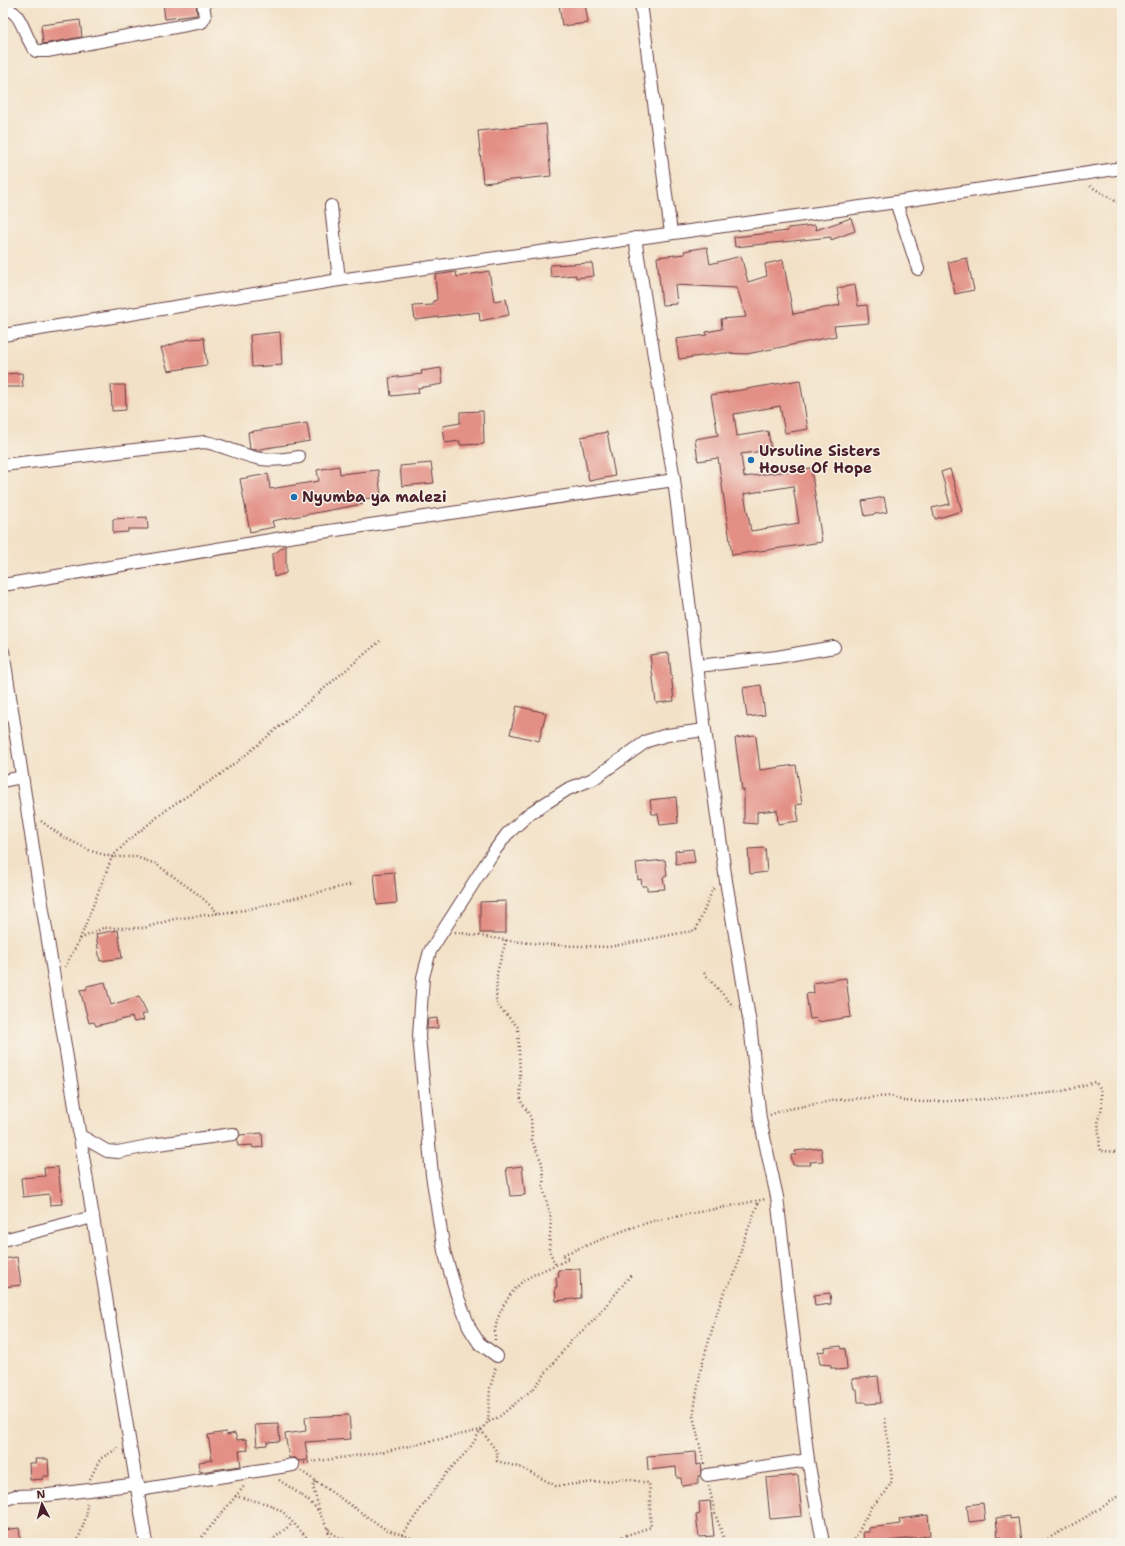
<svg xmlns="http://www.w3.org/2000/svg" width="1125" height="1546" viewBox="0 0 1125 1546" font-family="'Shantell Sans',sans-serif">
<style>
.building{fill:#e38f85;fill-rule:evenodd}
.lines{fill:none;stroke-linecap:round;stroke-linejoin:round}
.minor-casing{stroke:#633c42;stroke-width:14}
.path{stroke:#633c42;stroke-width:2.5;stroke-dasharray:1 3;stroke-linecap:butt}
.minor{stroke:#fff;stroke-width:12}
.poi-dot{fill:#1f6fb2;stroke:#f7f3e8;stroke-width:1.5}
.labels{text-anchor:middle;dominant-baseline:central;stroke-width:3;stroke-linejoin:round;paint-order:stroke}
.poi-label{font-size:15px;font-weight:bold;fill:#4a1f2b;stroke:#f7f3e8;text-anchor:start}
</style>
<rect width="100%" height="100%" fill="#f7f3e8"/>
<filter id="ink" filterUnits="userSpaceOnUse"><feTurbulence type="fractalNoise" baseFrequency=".025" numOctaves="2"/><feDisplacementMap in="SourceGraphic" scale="8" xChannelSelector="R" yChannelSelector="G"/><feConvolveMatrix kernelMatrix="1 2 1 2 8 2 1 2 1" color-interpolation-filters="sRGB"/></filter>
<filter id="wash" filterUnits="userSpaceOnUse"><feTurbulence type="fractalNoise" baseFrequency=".012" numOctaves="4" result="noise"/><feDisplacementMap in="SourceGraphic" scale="16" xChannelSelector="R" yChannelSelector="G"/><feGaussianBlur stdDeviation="0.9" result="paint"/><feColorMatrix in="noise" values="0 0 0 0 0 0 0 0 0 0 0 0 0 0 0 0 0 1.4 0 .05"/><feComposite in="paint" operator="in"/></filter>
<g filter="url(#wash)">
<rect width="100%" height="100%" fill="#f3e1c7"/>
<g id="blocks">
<g class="building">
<path d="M163 3H196L197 15 165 19Z"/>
<path d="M559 3H585L588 23 562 26Z"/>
<path d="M80 20 82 37 43 44 41 25Z"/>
<path d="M546 124 551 176 483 183 478 131Z"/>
<path d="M851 218 855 231 831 240V237L735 247 734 237 788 231V228L815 225 816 230Z"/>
<path d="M707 247 710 264 741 256 748 282 767 276 765 264 783 260 793 314 840 305 837 288 855 285 858 306 867 305 869 323 834 326 836 336 747 354 724 353 679 359 676 339 707 335 706 332 722 329 721 319 746 317 737 288 675 285 677 304 662 305 657 257 685 254 684 251Z"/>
<path d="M967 258 974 290 955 294 948 262Z"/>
<path d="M592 263 594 276 576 278V275L551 277 550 265Z"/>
<path d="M489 271 494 301 506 299 509 315 480 321 479 312 415 320 413 306 433 305V301L437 300 435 275 456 272 457 277Z"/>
<path d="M280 332 282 365 252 367 250 335Z"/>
<path d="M204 338 207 365 168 371 161 348 189 339Z"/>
<path d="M441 368 443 384 418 388 419 393 391 396 389 378 422 374 421 371Z"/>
<path d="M22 373 23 387H3V374Z"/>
<path d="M800 380 808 429 785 433 780 406 734 414 737 436 768 431 771 450 741 454 744 477 811 468 822 542 732 555 718 458 698 461 695 439 718 435 711 395ZM793 486 799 523 751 531 744 494Z"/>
<path d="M111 385H125L126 410 112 411Z"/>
<path d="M483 411 484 444 460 445V441L445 443 443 426 460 423V412Z"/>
<path d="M307 423 310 441 254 450 250 449 248 432Z"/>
<path d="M607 432 615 476 589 481 581 437Z"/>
<path d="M431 463 434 483 402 486 400 466Z"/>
<path d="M339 466 340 474 378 470 381 497 362 499 363 504 272 521 274 527 250 532 240 479 268 474 270 489 319 481 317 470Z"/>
<path d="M950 469 962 511 935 519 932 508 950 504 941 472Z"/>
<path d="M884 497 887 512 865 516 862 501Z"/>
<path d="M147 517 148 529H128V532L113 533V519Z"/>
<path d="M286 545V573L274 577 272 555Z"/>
<path d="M667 653 669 654 674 701 656 703 650 655Z"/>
<path d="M761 685 765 715 747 717 743 688Z"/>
<path d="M517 706 546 713 539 741 510 734Z"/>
<path d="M754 735 756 737 760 770 796 765 802 804 796 805 799 821 778 824 777 810 757 812V824L744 823V789L742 790 735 739 736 738Z"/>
<path d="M676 797 678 823 660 825 658 814H652L650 800Z"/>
<path d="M765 848 767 872 750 874 748 849Z"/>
<path d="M693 849 695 862 676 864 675 851Z"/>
<path d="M665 860 667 876 663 877 665 889 647 890V886H642L641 879 638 880 636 863Z"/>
<path d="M394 872 397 903 377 905 374 874Z"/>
<path d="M506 901V933H480V902Z"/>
<path d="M118 930 122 958 100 961 96 934Z"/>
<path d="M846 978 851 1017 818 1022 817 1018 810 1019 806 994 814 993 813 983Z"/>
<path d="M105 982 111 1005 139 996 147 1013 142 1015 144 1020 134 1022 132 1017 96 1026 94 1022 89 1023 80 990 87 989V986Z"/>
<path d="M437 1018 438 1028 427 1029 428 1019Z"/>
<path d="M262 1133 263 1147 253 1148 252 1145 238 1146 237 1140 240 1135Z"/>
<path d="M821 1148 823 1161 810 1162 811 1165H793L791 1155H796L795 1151Z"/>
<path d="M522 1166 525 1195 510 1196 506 1168Z"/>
<path d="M58 1167 62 1204 50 1205 49 1194 23 1197 21 1178 45 1176 44 1168Z"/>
<path d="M17 1257 21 1285 3 1287V1259Z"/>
<path d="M580 1269 581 1298 556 1301 555 1287H557L556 1277H559L558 1270Z"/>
<path d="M830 1293 831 1304 815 1306 814 1295Z"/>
<path d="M841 1346 842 1349 845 1348 847 1369 836 1370V1368H831V1365L820 1364 818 1352 825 1351V1348Z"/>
<path d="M878 1376 881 1403 866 1404 865 1402H858L857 1389H854L852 1379Z"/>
<path d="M349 1415 351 1439 305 1442 308 1460 299 1461 295 1458H289L285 1434 306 1431 305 1417Z"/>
<path d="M278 1424 280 1441 267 1442V1445L257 1446 255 1425Z"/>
<path d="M226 1432 227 1435 235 1433 237 1440 246 1439 248 1450 239 1451 241 1466 200 1472 199 1462 212 1460 208 1435Z"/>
<path d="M696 1452 697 1465 701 1464 702 1470 700 1476H698V1484L682 1486 681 1478H677L676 1467 648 1470 647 1456Z"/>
<path d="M35 1459H48L49 1476H43V1479L30 1480 29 1463H36Z"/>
<path d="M798 1475 802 1516 770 1519 766 1478Z"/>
<path d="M710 1501 714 1536 699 1537 696 1515 700 1514 699 1502Z"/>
<path d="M983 1503 985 1520 969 1522 967 1505Z"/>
<path d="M928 1515 930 1536 888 1541V1543H864L863 1532H869V1528L900 1524 899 1519Z"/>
<path d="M1010 1516V1519L1018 1518 1021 1543 1002 1542V1537L998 1538 996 1518Z"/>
<path d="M19 1528 21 1543H3V1530Z"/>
</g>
</g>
</g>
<g filter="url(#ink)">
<use href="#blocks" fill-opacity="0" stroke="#633c42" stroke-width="1"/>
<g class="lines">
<g class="minor-casing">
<g id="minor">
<path d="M641 3 671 233"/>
<path d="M3 8C24 11 23 38 36 51H47L202 22 205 17 203 3"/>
<path d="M896 202 918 269"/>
<path d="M331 206 339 280"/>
<path d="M635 238 674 480 705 730 726 881 750 1024 760 1119 777 1197 808 1460 823 1543"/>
<path d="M3 335 339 280 896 202 1122 168"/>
<path d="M3 465 205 442C224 445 242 456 262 459 274 461 287 459 299 457"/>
<path d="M3 585 282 538 674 480"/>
<path d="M3 651 36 867 146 1543"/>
<path d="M698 666 777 657 834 647"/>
<path d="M3 781 22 777"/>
<path d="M79 1135 107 1151 118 1152 158 1144 233 1134"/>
<path d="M3 1240 93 1217"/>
<path d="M497 1356 479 1343 470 1329 457 1295 444 1251 432 1175 419 1036 423 977 430 951 492 854 507 834 530 813 568 789 593 779 647 741 667 735 705 730"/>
<path d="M707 1475 808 1460"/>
<path d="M139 1490 293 1465"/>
<path d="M3 1500 16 1496 48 1495 138 1484"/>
</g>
</g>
<g class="path">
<path d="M1090 186 1122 205"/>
<path d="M41 821 63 837 91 851 112 857H136L156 864 199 895 218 913"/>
<path d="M455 932 511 941 552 945 609 947 696 930 713 889 716 887"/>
<path d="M80 939 112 857 130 839 170 807 218 776 247 754 380 641"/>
<path d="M506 940 497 973 496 1004 518 1027 521 1101 531 1118 532 1140 542 1163 544 1191 551 1219 549 1250 556 1266"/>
<path d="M65 967 80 939 103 928H144L174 919 245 910 353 884"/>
<path d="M704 973 734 1007"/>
<path d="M770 1115 783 1110 837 1100 891 1096 903 1101 925 1102 990 1099 1059 1092 1095 1082 1101 1089 1102 1108 1098 1119 1100 1151 1122 1152"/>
<path d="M495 1340C493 1320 507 1295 522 1282 533 1273 555 1266 569 1259L562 1255 625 1230 653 1221 766 1199"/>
<path d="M489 1422 500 1416 534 1388 571 1341 594 1320 631 1275"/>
<path d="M304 1463 382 1452 481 1430 497 1452V1461L522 1468 556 1486 625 1479 649 1483C651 1498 649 1512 651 1527L603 1543"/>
<path d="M704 1464 693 1416 701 1368 716 1316 724 1292 735 1274 743 1242 759 1201"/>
<path d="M301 1471 385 1529 426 1543"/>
<path d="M90 1479 100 1459 118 1448V1447"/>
<path d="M279 1480C291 1488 304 1496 314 1506 321 1513 323 1522 329 1530 342 1545 377 1543 395 1539"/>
<path d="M316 1482 313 1487 320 1512"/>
<path d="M709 1486 715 1514 726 1543"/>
<path d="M235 1496 268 1504 283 1512 312 1543"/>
<path d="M328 1528 330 1543"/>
<path d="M77 1543 86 1517 87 1501"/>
<path d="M197 1543 245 1485"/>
<path d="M268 1543 293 1523"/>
<path d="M393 1543 401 1536 445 1475 470 1448 481 1430 488 1422 490 1388 496 1367"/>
<path d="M853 1543 871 1507 886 1492 892 1481 885 1416"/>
<path d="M1041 1543C1068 1526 1097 1513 1122 1493"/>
</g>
<use href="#minor" class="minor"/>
</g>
</g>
<g class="poi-dot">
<circle cx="751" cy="460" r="4"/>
<circle cx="294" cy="497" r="4"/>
</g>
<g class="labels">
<g class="poi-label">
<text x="759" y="451">Ursuline Sisters<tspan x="759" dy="17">House Of Hope</tspan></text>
<text x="302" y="497">Nyumba ya malezi</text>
</g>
</g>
<rect width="1125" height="1546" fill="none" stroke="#f7f3e8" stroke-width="16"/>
<g transform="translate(42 1504) rotate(354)" stroke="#f7f3e8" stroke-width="3" paint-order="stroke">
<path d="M0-3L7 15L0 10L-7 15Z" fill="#4a1f2b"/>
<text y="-6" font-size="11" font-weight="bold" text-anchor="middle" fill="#4a1f2b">N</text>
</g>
</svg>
